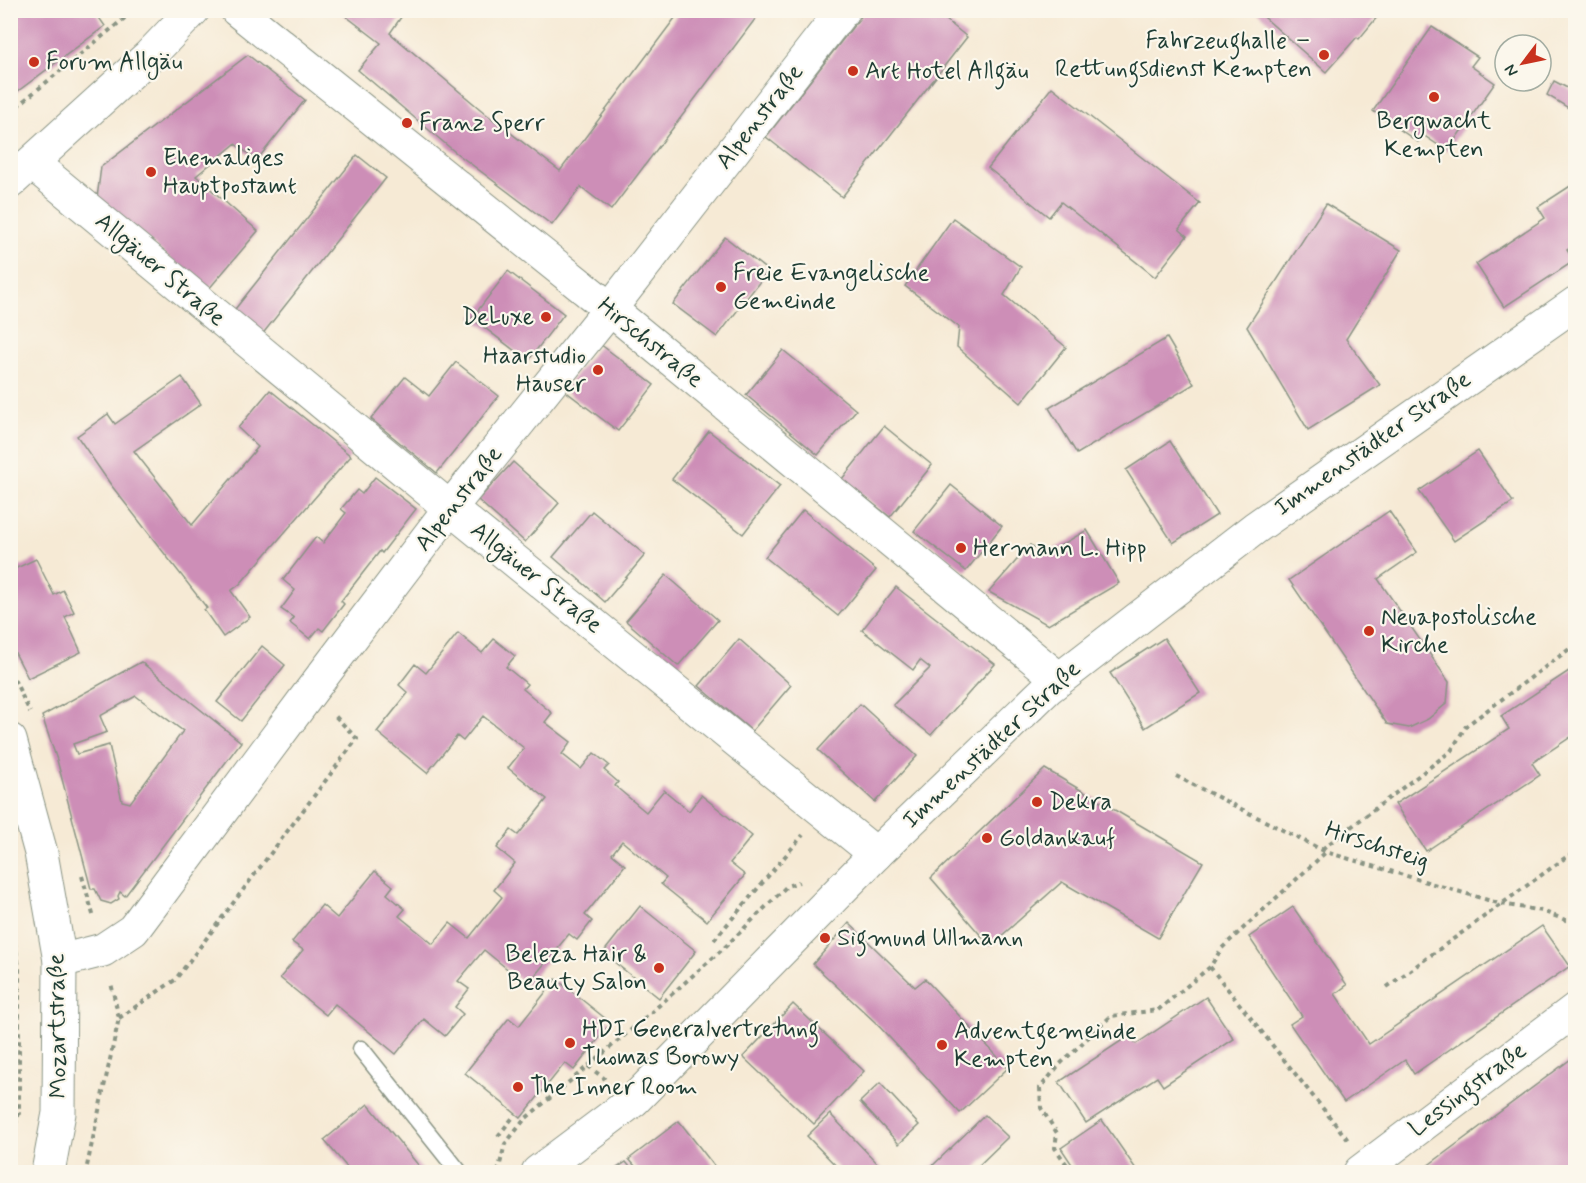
<svg xmlns="http://www.w3.org/2000/svg" width="1586" height="1183" viewBox="0 0 1586 1183" font-family="Mynerve,sans-serif">
<style>
.building{fill:#cd8eb7;fill-rule:evenodd}
.lines{fill:none;stroke-linecap:round;stroke-linejoin:round}
.lane-casing{stroke:#8a9484;stroke-width:19}
.street-casing{stroke:#8a9484;stroke-width:35}
.secondary-casing{stroke:#8a9484;stroke-width:35}
.path{stroke:#8a9484;stroke-width:4;stroke-dasharray:4.5 4.5;stroke-linecap:butt}
.lane{stroke:#fff;stroke-width:16}
.street{stroke:#fff;stroke-width:33}
.secondary{stroke:#fff;stroke-width:33}
.poi-dot{fill:#c8321e;stroke:#fbf7ec;stroke-width:2}
.labels{text-anchor:middle;dominant-baseline:central;stroke-width:4.5;stroke-linejoin:round;paint-order:stroke}
.poi-label{font-size:24px;fill:#1f3d34;stroke:#fbf7ec;text-anchor:start}
.street-label{font-size:24px;fill:#1f3d34;stroke:#fbf7ec}
</style>
<rect width="100%" height="100%" fill="#fbf7ec"/>
<filter id="ink" filterUnits="userSpaceOnUse"><feTurbulence type="fractalNoise" baseFrequency=".0167" numOctaves="2"/><feDisplacementMap in="SourceGraphic" scale="12" xChannelSelector="R" yChannelSelector="G"/><feConvolveMatrix kernelMatrix="1 2 1 2 8 2 1 2 1" color-interpolation-filters="sRGB"/></filter>
<filter id="wash" filterUnits="userSpaceOnUse"><feTurbulence type="fractalNoise" baseFrequency=".008" numOctaves="4" result="noise"/><feDisplacementMap in="SourceGraphic" scale="24" xChannelSelector="R" yChannelSelector="G"/><feGaussianBlur stdDeviation="1.35" result="paint"/><feColorMatrix in="noise" values="0 0 0 0 0 0 0 0 0 0 0 0 0 0 0 0 0 1.4 0 .05"/><feComposite in="paint" operator="in"/></filter>
<g filter="url(#wash)">
<rect width="100%" height="100%" fill="#f6ead5"/>
<g id="blocks">
<g class="building">
<path d="M10 10H96L95 12 105 26 10 97Z"/>
<path d="M338 10H406L390 33 486 114 560 171 681 10H762L611 210 581 187 552 225 455 152 358 70 381 43Z"/>
<path d="M866 10H934L967 37 842 197 766 137Z"/>
<path d="M1256 10H1383L1359 39 1357 37 1326 72Z"/>
<path d="M1432 27 1478 57 1471 66 1495 83 1447 151 1423 135 1418 142 1373 111Z"/>
<path d="M248 55 305 100 257 160 235 144 196 176 258 231 208 290 97 198 101 167Z"/>
<path d="M1554 81 1575 92V112L1547 95Z"/>
<path d="M1052 87 1200 203 1179 229 1187 236 1155 277 1061 202 1049 217 988 168Z"/>
<path d="M357 155 386 178 261 336 232 313Z"/>
<path d="M1575 183V245L1567 250 1574 261 1504 307 1476 264 1545 218 1538 207Z"/>
<path d="M1326 204 1401 250 1346 339 1380 385 1308 430 1247 327Z"/>
<path d="M953 218 1021 267 1004 295 1066 347 1021 403 957 347 959 327 905 286Z"/>
<path d="M725 237 768 271 717 337 673 304Z"/>
<path d="M508 271 564 314 528 361 472 318Z"/>
<path d="M1167 338 1194 384 1077 454 1049 408Z"/>
<path d="M600 344 654 385 618 431 564 390Z"/>
<path d="M783 350 856 410 818 455 746 395Z"/>
<path d="M456 362 499 396 437 473 371 419 405 377 429 396Z"/>
<path d="M182 377 201 404 134 451 192 525 258 447 238 428 270 390 351 456 240 584 231 591 250 617 223 637 204 610 207 608 111 485 77 436 108 414 115 424Z"/>
<path d="M884 426 932 465 890 517 842 479Z"/>
<path d="M709 431 780 486 743 534 672 479Z"/>
<path d="M1170 441 1217 515 1173 543 1126 470Z"/>
<path d="M1478 451 1513 502 1454 541 1419 491Z"/>
<path d="M513 462 559 503 525 542 478 500Z"/>
<path d="M375 477 416 509 382 553 380 551 341 601 344 604 323 631 319 628 310 639 290 623 294 618 281 609 295 590 283 580 316 537 323 543 346 513 341 509 357 490 362 494Z"/>
<path d="M951 485 1002 526 966 571 914 531Z"/>
<path d="M803 510 876 570 838 616 765 557Z"/>
<path d="M592 511 645 555 605 602 553 557Z"/>
<path d="M1389 511 1417 552 1378 579 1449 682 1447 703 1428 719 1409 728 1387 724 1289 580Z"/>
<path d="M1087 530 1119 583 1048 625 989 592 1030 545 1046 554Z"/>
<path d="M36 559 54 595 63 590 74 612 65 617 81 652 28 678 10 643V571Z"/>
<path d="M666 575 718 620 678 666 626 621Z"/>
<path d="M896 587 995 664 931 735 893 705 930 668 920 660 913 670 862 630Z"/>
<path d="M458 633 482 653 494 639 515 656 506 667 527 684 523 689 552 713 545 722 571 742 562 754 581 769 594 753 609 765 604 770 618 782 615 786 646 812 664 790 689 811 701 795 752 836 730 863 745 875 707 921 661 884 666 878 622 841 612 854 625 865 585 915 592 921 577 940 569 934 527 985 484 950 458 981 469 989 455 1007 463 1014 445 1036 424 1019 396 1054 335 1004 326 1015 280 978 303 950 292 942 322 905 337 918 375 871 393 886 387 894 405 909 399 916 433 944 450 923 469 938 502 897 494 890 515 863 497 848 511 830 518 835 547 799 508 768 524 748 483 716 463 741 457 736 427 773 377 732 408 693 399 685 415 664 426 673Z"/>
<path d="M1164 638 1200 693 1145 728 1110 673Z"/>
<path d="M739 639 791 685 752 731 699 686Z"/>
<path d="M262 646 285 665 241 721 217 702Z"/>
<path d="M141 662 241 742 125 896 120 892 118 896 119 899 111 904 101 901 95 889H91L57 760 42 716ZM136 696 183 731 130 803 122 801 109 745 77 754 73 744 107 732 100 716Z"/>
<path d="M1575 667V734L1532 763 1540 775 1426 851 1395 804 1509 729 1501 716Z"/>
<path d="M860 704 917 756 875 802 818 750Z"/>
<path d="M1045 769 1203 862 1158 938 1062 882 990 946 931 878Z"/>
<path d="M640 906 696 951 659 998 603 953Z"/>
<path d="M1293 907 1347 985 1335 994 1369 1044 1542 926 1570 966 1414 1074 1405 1060 1344 1102 1290 1024 1302 1016 1249 937Z"/>
<path d="M849 923 915 987 925 979 1008 1068 960 1113 875 1022 813 964Z"/>
<path d="M556 979 611 1023 574 1070 565 1063 521 1118 465 1073 509 1018 519 1026Z"/>
<path d="M1206 997 1234 1039 1163 1086 1157 1077 1086 1123 1059 1082 1130 1035 1136 1044Z"/>
<path d="M793 1004 864 1071 814 1124 743 1057Z"/>
<path d="M1575 1056V1172H1419L1438 1158Z"/>
<path d="M880 1083 919 1125 899 1144 860 1102Z"/>
<path d="M368 1104 400 1143 424 1172H351L324 1140Z"/>
<path d="M830 1114 882 1168 876 1172H842L807 1136Z"/>
<path d="M985 1115 1008 1137 972 1172H926Z"/>
<path d="M1102 1120 1138 1172H1077L1061 1148Z"/>
<path d="M679 1121 719 1172H640L629 1159Z"/>
<path d="M626 1162 634 1172H611Z"/>
</g>
</g>
</g>
<g filter="url(#ink)">
<use href="#blocks" fill-opacity="0" stroke="#8a9484" stroke-width="1.5"/>
<g class="lines">
<g class="lane-casing">
<path id="lane" d="M361 1049 459 1172"/>
</g>
<g class="street-casing">
<g id="street">
<path d="M237 10 610 309 1059 679"/>
<path d="M32 163 450 508 876 854"/>
<path d="M10 740 41 853 60 961 59 1113 48 1172"/>
<path d="M60 961 103 950 133 930 311 691 450 508 610 309 843 10"/>
<path d="M1360 1172 1576 1009"/>
</g>
</g>
<g class="secondary-casing">
<g id="secondary">
<path d="M10 182 149 56 193 10"/>
<path d="M538 1172 634 1100 876 854 1048 688 1255 528 1576 303"/>
</g>
</g>
<g class="path">
<path d="M10 112 126 17 131 10"/>
<path d="M10 671 30 712"/>
<path d="M1176 776 1326 852 1501 904 1542 911 1576 924"/>
<path d="M1322 849 1451 751 1466 726 1576 644"/>
<path d="M82 876 94 918"/>
<path d="M10 915 19 967V1113L10 1143"/>
<path d="M714 940 803 835"/>
<path d="M1210 967 1348 1140"/>
<path d="M1387 987 1576 850"/>
<path d="M119 1018 175 980 357 739 335 716"/>
<path d="M588 1066 605 1079"/>
<path d="M498 1136 514 1116"/>
<path d="M87 1166 119 1018 111 983"/>
<path d="M498 1172 505 1144 525 1119 638 1024 724 948 787 886 799 882"/>
<path d="M1072 1172 1055 1148 1057 1133 1041 1108 1040 1088 1059 1065 1111 1016 1158 1010 1210 967 1222 948 1326 852"/>
</g>
<use href="#lane" class="lane"/>
<use href="#street" class="street"/>
<use href="#secondary" class="secondary"/>
</g>
</g>
<g class="poi-dot">
<circle cx="1324" cy="55" r="6"/>
<circle cx="34" cy="62" r="6"/>
<circle cx="853" cy="71" r="6"/>
<circle cx="1434" cy="97" r="6"/>
<circle cx="407" cy="123" r="6"/>
<circle cx="151" cy="172" r="6"/>
<circle cx="721" cy="287" r="6"/>
<circle cx="546" cy="317" r="6"/>
<circle cx="598" cy="370" r="6"/>
<circle cx="961" cy="548" r="6"/>
<circle cx="1369" cy="631" r="6"/>
<circle cx="1037" cy="802" r="6"/>
<circle cx="987" cy="838" r="6"/>
<circle cx="825" cy="938" r="6"/>
<circle cx="659" cy="968" r="6"/>
<circle cx="570" cy="1043" r="6"/>
<circle cx="942" cy="1045" r="6"/>
<circle cx="518" cy="1087" r="6"/>
</g>
<g class="labels">
<g class="poi-label">
<text x="1312" y="41" text-anchor="end">Fahrzeughalle –<tspan x="1312" dy="28">Rettungsdienst Kempten</tspan></text>
<text x="46" y="62">Forum Allgäu</text>
<text x="865" y="71">Art Hotel Allgäu</text>
<text x="1434" y="121" text-anchor="middle">Bergwacht<tspan x="1434" dy="28">Kempten</tspan></text>
<text x="419" y="123">Franz Sperr</text>
<text x="163" y="158">Ehemaliges<tspan x="163" dy="28">Hauptpostamt</tspan></text>
<text x="733" y="273">Freie Evangelische<tspan x="733" dy="28">Gemeinde</tspan></text>
<text x="534" y="317" text-anchor="end">DeLuxe</text>
<text x="586" y="356" text-anchor="end">Haarstudio<tspan x="586" dy="28">Hauser</tspan></text>
<text x="973" y="548">Hermann L. Hipp</text>
<text x="1381" y="617">Neuapostolische<tspan x="1381" dy="28">Kirche</tspan></text>
<text x="1049" y="802">Dekra</text>
<text x="999" y="838">Goldankauf</text>
<text x="837" y="938">Sigmund Ullmann</text>
<text x="647" y="954" text-anchor="end">Beleza Hair &amp;<tspan x="647" dy="28">Beauty Salon</tspan></text>
<text x="582" y="1029">HDI Generalvertretung<tspan x="582" dy="28">Thomas Borowy</tspan></text>
<text x="954" y="1031">Adventgemeinde<tspan x="954" dy="28">Kempten</tspan></text>
<text x="530" y="1087">The Inner Room</text>
</g>
<g class="street-label">
<text transform="translate(760 117) rotate(-52)">Alpenstraße</text>
<text transform="translate(160 270) rotate(40)">Allgäuer Straße</text>
<text transform="translate(650 343) rotate(39)">Hirschstraße</text>
<text transform="translate(1373 444) rotate(-35)">Immenstädter Straße</text>
<text transform="translate(459 499) rotate(-52)">Alpenstraße</text>
<text transform="translate(536 578) rotate(39)">Allgäuer Straße</text>
<text transform="translate(992 745) rotate(-43)">Immenstädter Straße</text>
<text transform="translate(1377 846) rotate(18)">Hirschsteig</text>
<text transform="translate(58 1026) rotate(-91)">Mozartstraße</text>
<text transform="translate(1468 1090) rotate(-37)">Lessingstraße</text>
</g>
</g>
<rect width="1586" height="1183" fill="none" stroke="#fbf7ec" stroke-width="36"/>
<g transform="translate(1523 63) rotate(238)"><circle r="28" fill="#fbf7ec" stroke="#a3ada2" stroke-width="1.5"/>
<path d="M0-4.5L10 22L0 15L-10 22Z" fill="#c8321e"/>
<text y="-9" font-size="16" font-weight="bold" text-anchor="middle" fill="#1f3d34">N</text>
</g>
</svg>
